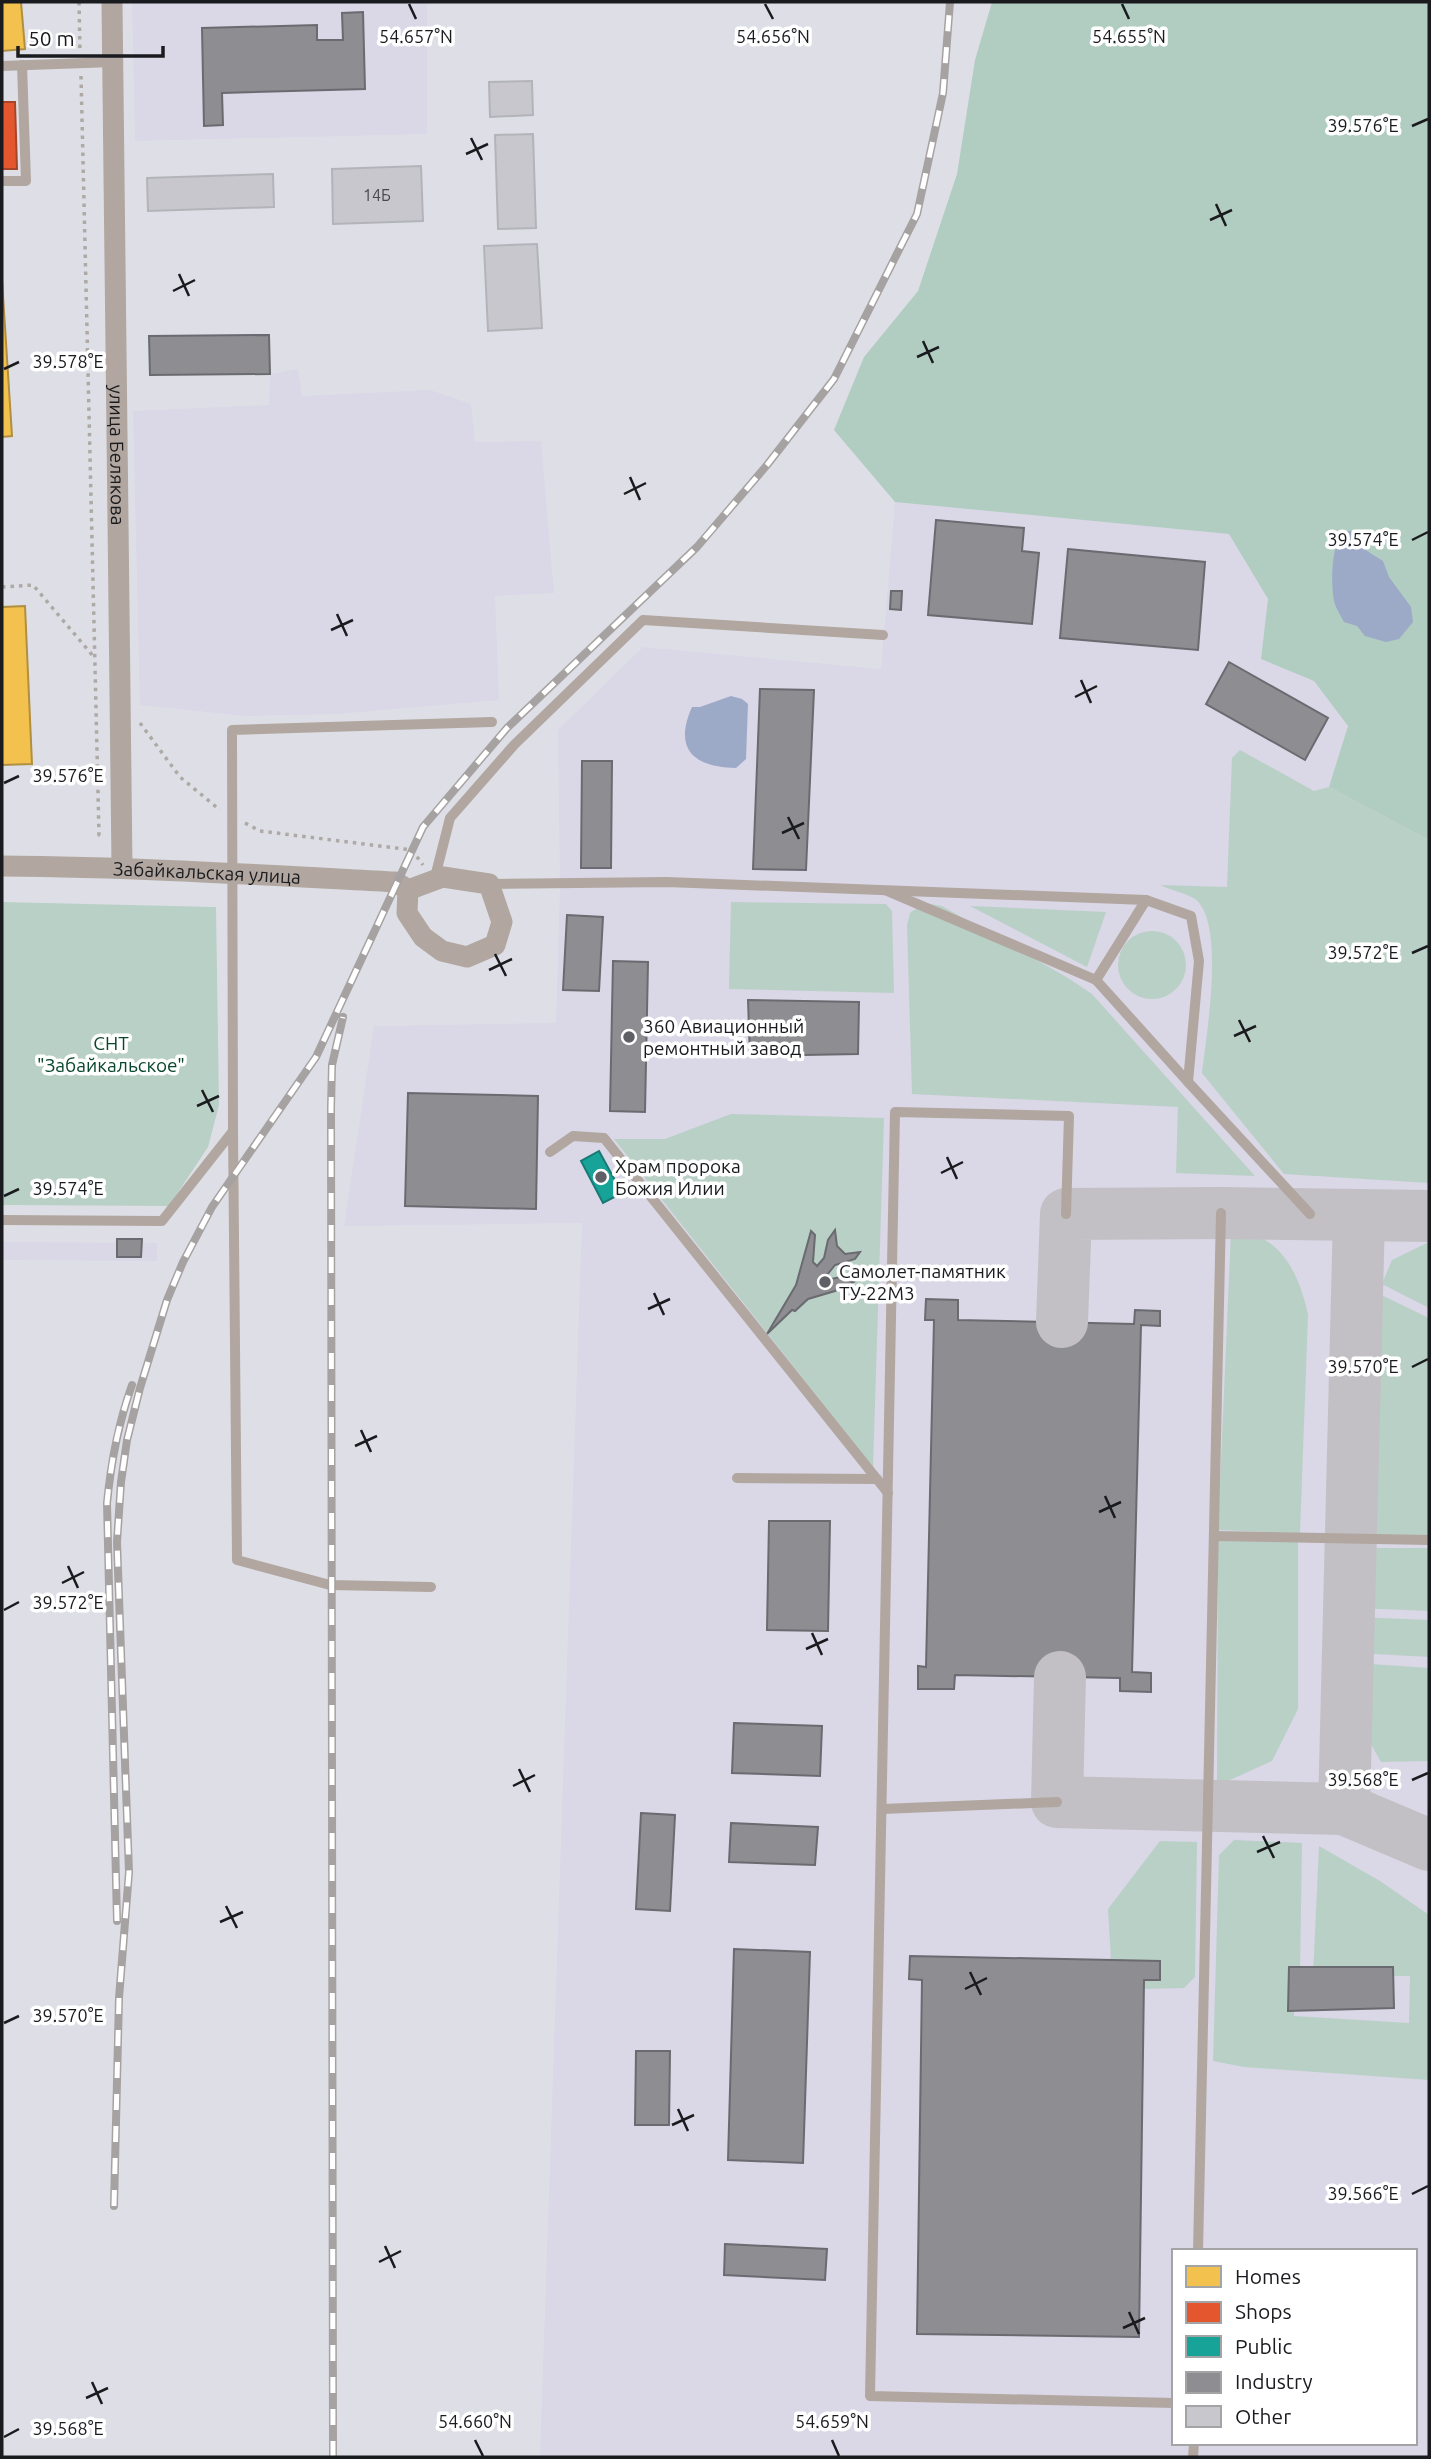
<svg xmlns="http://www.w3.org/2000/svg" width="1431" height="2459" viewBox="0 0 1431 2459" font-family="Ubuntu,sans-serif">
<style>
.industrial{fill:#dad7e6;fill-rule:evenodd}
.green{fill:#b9d0c6}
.forest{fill:#b1ccc1}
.water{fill:#9caac8}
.homes{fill:#f2c14e;stroke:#b18f40;stroke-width:2}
.shops{fill:#e4572e;stroke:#a7452a;stroke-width:2}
.public{fill:#17a398;stroke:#187a74;stroke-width:2}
.industry{fill:#8d8d92;stroke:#6a6b70;stroke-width:2}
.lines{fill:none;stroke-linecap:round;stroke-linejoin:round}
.taxiway{stroke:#c2c0c4;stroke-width:52}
.building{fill:#c7c7cd;stroke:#b3b4b9;stroke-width:2}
.path{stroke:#aea9a5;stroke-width:3.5;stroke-dasharray:3.5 5;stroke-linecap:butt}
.service{stroke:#b1a7a0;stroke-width:10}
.minor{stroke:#b1a7a0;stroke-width:21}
.rail-casing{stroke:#a6a2a1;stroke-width:8}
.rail{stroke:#fff;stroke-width:5;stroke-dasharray:16;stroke-linecap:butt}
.ticks{fill:none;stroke:#1a1b1f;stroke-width:2.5}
.poi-dot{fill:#5f6065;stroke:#fff;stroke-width:2.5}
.labels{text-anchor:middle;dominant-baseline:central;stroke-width:7;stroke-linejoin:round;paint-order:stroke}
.number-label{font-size:16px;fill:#47484c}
.street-label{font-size:19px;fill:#1a1b1f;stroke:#fff}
.poi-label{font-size:19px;fill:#1a1b1f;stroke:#fff;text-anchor:start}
.park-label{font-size:19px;fill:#0a472e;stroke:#fff}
.ticks-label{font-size:18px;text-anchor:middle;fill:#1a1b1f;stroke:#fff;stroke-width:7;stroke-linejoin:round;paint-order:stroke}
</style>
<rect width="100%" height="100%" fill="#dedfe6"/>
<g class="industrial">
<path d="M132 2H427V134L135 141Z"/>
<path d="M298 369 302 396 430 390 471 404 475 442 541 441 554 593 495 596 499 700 338 714 245 716 140 705 133 411 269 405 270 374Z"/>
<path d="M895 502 1229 534 1268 599 1261 659 1314 681 1348 726 1329 787 1429 840V2457H540L582 1223 344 1226 374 1026 556 1023 560 887 558 730 643 647 881 669ZM1174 2251H1415V2443H1174Z"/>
<path d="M2 1242 157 1243V1261L2 1260Z"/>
</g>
<g class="green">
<path d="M1240 750 1314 791 1329 787 1429 840V1183L1284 1174 1202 1073C1206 1038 1226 922 1195 899 1186 893 1170 890 1160 885L1227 887 1232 758Z"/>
<path d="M2 902 216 907 219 1105 208 1147 169 1206 2 1205Z"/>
<path d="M731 902 886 904 892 911 894 993 729 989Z"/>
<path d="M924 903 942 906 1068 978 1092 994 1255 1176 1176 1173 1178 1107 912 1094 907 925 910 913Z"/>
<path d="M970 906 1106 912 1087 967Z"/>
<circle cx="1152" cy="965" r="34"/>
<path d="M731 1114 884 1118 873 1467 614 1139H665Z"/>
<path d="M1231 1232C1240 1233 1251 1233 1259 1237 1289 1250 1302 1286 1308 1315L1300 1533 1218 1530Z"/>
<path d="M1429 1242V1308L1382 1284 1392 1260Z"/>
<path d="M1377 1293 1429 1318V1537H1377L1370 1527 1360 1525 1368 1310Z"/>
<path d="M1218 1539 1298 1542V1709L1272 1761 1230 1780 1217 1783Z"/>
<path d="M1375 1548H1429V1611L1356 1608 1359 1555 1367 1554Z"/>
<path d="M1357 1617 1429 1620V1657L1356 1653Z"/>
<path d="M1356 1663 1429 1668V1761L1381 1762 1354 1714Z"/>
<path d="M1234 1840 1302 1843 1300 1972 1293 1973 1294 2016 1409 2023 1410 1976 1313 1975 1319 1846 1380 1881 1429 1915V2080L1244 2067 1213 2061 1219 1855Z"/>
<path d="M1160 1841 1197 1842 1195 1977 1184 1988 1144 1989V1980H1160V1961L1111 1960 1108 1909Z"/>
</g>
<path class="forest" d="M992 2H1429V840L1329 787 1348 726 1314 681 1261 659 1268 599 1229 534 895 502 834 430 864 357 918 291 957 174 975 60Z"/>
<g class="water">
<path d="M1347 531H1357L1367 551 1383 561 1389 577 1411 607 1413 622 1399 639 1386 642 1365 636 1357 626 1344 622C1341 616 1336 609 1334 601 1331 583 1330 540 1347 531Z"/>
<path d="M731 696 742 699 748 704 746 759 736 768C694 767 673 750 692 707H700Z"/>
</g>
<g class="homes">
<path d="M2 2H21L25 49 2 51Z"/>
<path d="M2 280 12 436 2 437Z"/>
<path d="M25 606 32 764 2 765V607Z"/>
</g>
<path class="shops" d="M2 102H15L17 169H2Z"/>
<path class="public" d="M599 1151 622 1193 603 1203 581 1161Z"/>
<g class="industry">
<path d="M363 12 365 89 222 93 223 125 204 126 202 28 317 25V40H343L342 13Z"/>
<path d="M269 335 270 374 150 375 149 336Z"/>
<path d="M936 520 1024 528 1022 551 1039 553 1032 624 928 615Z"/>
<path d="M1068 549 1205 562 1198 650 1060 638Z"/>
<path d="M891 591H902L901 610 890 609Z"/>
<path d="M1229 662 1328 718 1305 760 1206 704Z"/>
<path d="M760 689 814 690 806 870 753 869Z"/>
<path d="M582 761H612L611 868H581Z"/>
<path d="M567 915 603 917 599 991 563 990Z"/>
<path d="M613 961 648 962 645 1112 610 1111Z"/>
<path d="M748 1000 859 1002 858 1054 750 1056Z"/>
<path d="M408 1093 538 1096 536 1209 405 1206Z"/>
<path d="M835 1230 837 1246 845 1254 860 1252 855 1259 835 1265 827 1275 831 1279 861 1273 864 1277 835 1291 808 1299 795 1311 792 1310 767 1334 796 1285 811 1231 815 1235 813 1262 817 1266 824 1258 828 1240Z"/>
<path d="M117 1239H142L141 1257H117Z"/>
<path d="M926 1299 958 1300V1320L1134 1324 1135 1310 1160 1311V1326L1141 1325 1132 1672 1151 1673V1692L1120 1691V1678L955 1675 954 1689H918V1666L926 1667 934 1320H925Z"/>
<path d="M769 1521H830L828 1631 767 1630Z"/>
<path d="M734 1723 822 1726 820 1776 732 1773Z"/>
<path d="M641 1813 675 1815 670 1911 636 1909Z"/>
<path d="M731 1823 818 1827 815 1865 729 1862Z"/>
<path d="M734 1949 810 1952 803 2163 728 2160Z"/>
<path d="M910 1956 1160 1961V1980H1144L1139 2337 917 2334 922 1980 909 1979Z"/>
<path d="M1289 1967H1393L1394 2008 1288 2011Z"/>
<path d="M636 2051H670L669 2125H635Z"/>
<path d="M725 2244 827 2249 825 2280 724 2275Z"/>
</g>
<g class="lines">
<g class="taxiway">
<path d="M1062 1322 1066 1214 1221 1213 1429 1216"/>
<path d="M1060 1677 1057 1802 1344 1809 1359 1215"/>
<path d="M1344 1809 1429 1845"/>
</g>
</g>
<g class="building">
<path d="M532 81 533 115 490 117 489 82Z"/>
<path d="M533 134 536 228 498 229 495 135Z"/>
<path d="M421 166 423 221 333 224 332 169Z"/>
<path d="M273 174 274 207 148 211 147 178Z"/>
<path d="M537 244 542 328 488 331 484 246Z"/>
</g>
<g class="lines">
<g class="path">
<path d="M79 2 80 51"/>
<path d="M81 76 99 835H102"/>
<path d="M2 587 33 585 94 657"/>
<path d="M140 723 180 777 220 810"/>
<path d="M245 823 260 831 412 850 423 865"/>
</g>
<g class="service">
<path d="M2 66 113 62"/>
<path d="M2 181H26L22 65"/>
<path d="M434 881 450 818 514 745 643 620 883 635"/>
<path d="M489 884 667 882 1146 900 1191 916 1199 961 1188 1082 1310 1214"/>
<path d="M887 891 1096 980 1188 1082"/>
<path d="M1096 980 1146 900"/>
<path d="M550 1152 573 1136 604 1138 888 1493"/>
<path d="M1066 1214 1069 1116 895 1112 870 2396 1174 2403"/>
<path d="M2 1220 162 1221 233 1131"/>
<path d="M737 1478 877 1479"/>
<path d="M1214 1536 1429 1540"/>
<path d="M431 1587 330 1585 237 1560 233 1131 232 730 492 722"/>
<path d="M882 1809 1057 1802"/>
<path d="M1198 2251 1221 1213"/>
<path d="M1193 2457 1194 2443"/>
</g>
<g class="minor">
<path id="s1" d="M112 2 122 867"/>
<path id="s2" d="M2 866C134 867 265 875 396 882L408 890"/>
<path d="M443 877 489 884 502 922 495 945 467 957 442 951 423 937 407 913 408 890Z"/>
</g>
<g class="rail-casing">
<g id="rail">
<path d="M117 1921 107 1503C111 1462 118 1424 132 1385"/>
<path d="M114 2206 119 1998 129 1872 117 1542 121 1482 127 1440 140 1388 167 1300 183 1262 212 1207 316 1057 423 827 507 728 697 547 767 465 834 379 917 214 943 93 950 2"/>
<path d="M333 2457 331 1108 332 1065 343 1017"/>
</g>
</g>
<use href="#rail" class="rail"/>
</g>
<path class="ticks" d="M409 4 416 19M765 4 773 19M1122 4 1129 19M1412 126 1428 119M471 138 482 160M466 154 488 144M1216 204 1226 226M1210 220 1232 210M179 274 189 296M173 291 195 280M923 341 933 363M917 357 939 347M4 369 19 362M630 477 640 500M624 494 646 483M1412 540 1428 532M337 614 347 636M331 630 353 620M1081 680 1091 703M1075 697 1097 686M4 783 19 776M788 817 799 839M782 833 804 823M1412 953 1428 946M495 954 506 976M489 970 512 959M1239 1020 1250 1042M1234 1036 1256 1026M202 1090 213 1112M197 1106 219 1096M947 1157 957 1179M941 1173 963 1162M4 1196 19 1189M654 1293 664 1315M648 1309 670 1299M1412 1367 1428 1359M361 1430 371 1452M355 1446 377 1436M1105 1496 1115 1518M1099 1512 1121 1502M68 1566 78 1588M62 1583 84 1572M4 1610 19 1602M812 1633 822 1655M806 1649 828 1639M519 1769 530 1792M1412 1780 1428 1773M513 1786 535 1775M1263 1836 1274 1858M1257 1852 1280 1842M226 1906 237 1928M220 1922 243 1912M970 1972 981 1995M965 1989 987 1978M4 2023 19 2016M678 2109 688 2131M672 2125 694 2115M1412 2194 1428 2186M385 2246 395 2268M379 2262 401 2251M1129 2312 1139 2334M1123 2328 1145 2318M92 2382 102 2404M86 2398 108 2388M4 2437 19 2429M475 2440 483 2456M832 2440 839 2456"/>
<g class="poi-dot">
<circle cx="629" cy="1037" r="7"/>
<circle cx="601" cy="1177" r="7"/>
<circle cx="825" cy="1282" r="7"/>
</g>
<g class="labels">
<g class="number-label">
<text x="377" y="195">14Б</text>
</g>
<g class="street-label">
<text stroke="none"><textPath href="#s1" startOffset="453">улица Белякова</textPath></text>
<text stroke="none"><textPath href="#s2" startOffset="205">Забайкальская улица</textPath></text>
</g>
<g class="poi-label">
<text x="643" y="1026">360 Авиационный<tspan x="643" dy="22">ремонтный завод</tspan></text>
<text x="615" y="1166">Храм пророка<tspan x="615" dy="22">Божия Илии</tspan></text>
<text x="839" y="1271">Самолет-памятник<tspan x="839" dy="22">ТУ-22М3</tspan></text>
</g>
<g class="park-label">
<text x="111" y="1043">СНТ<tspan x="111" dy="22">"Забайкальское"</tspan></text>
</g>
</g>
<g class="ticks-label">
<text x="773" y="43">54.656°N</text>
<text x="1129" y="43">54.655°N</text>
<text x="416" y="43">54.657°N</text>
<text x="1363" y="132">39.576°E</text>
<text x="68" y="368">39.578°E</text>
<text x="1363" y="546">39.574°E</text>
<text x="68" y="782">39.576°E</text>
<text x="1363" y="959">39.572°E</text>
<text x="68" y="1195">39.574°E</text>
<text x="1363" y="1373">39.570°E</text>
<text x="68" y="1609">39.572°E</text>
<text x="1363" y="1786">39.568°E</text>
<text x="68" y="2022">39.570°E</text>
<text x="1363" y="2200">39.566°E</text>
<text x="475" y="2428">54.660°N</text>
<text x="832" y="2428">54.659°N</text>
<text x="68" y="2435">39.568°E</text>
</g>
<rect width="1431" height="2459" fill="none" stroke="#1a1b1f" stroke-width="7"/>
<rect x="1172" y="2249" width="245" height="196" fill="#ffffff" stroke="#a3a4a5" stroke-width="2"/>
<rect x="1186" y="2266" width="35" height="21" fill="#f2c14e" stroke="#a3a4a5" stroke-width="2"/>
<text x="1235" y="2284" font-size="21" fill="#1a1b1f">Homes</text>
<rect x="1186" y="2302" width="35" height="21" fill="#e4572e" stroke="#a3a4a5" stroke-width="2"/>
<text x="1235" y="2319" font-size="21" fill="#1a1b1f">Shops</text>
<rect x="1186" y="2336" width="35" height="21" fill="#17a398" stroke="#a3a4a5" stroke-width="2"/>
<text x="1235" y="2354" font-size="21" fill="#1a1b1f">Public</text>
<rect x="1186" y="2372" width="35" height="21" fill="#8d8d92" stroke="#a3a4a5" stroke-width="2"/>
<text x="1235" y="2389" font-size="21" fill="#1a1b1f">Industry</text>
<rect x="1186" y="2406" width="35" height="21" fill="#c7c7cd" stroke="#a3a4a5" stroke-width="2"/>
<text x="1235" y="2424" font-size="21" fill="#1a1b1f">Other</text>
<path d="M18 46v10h145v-10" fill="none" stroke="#1a1b1f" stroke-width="3.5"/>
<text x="28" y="46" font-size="21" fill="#1a1b1f" stroke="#ffffff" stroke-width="5" paint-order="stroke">50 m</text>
</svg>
